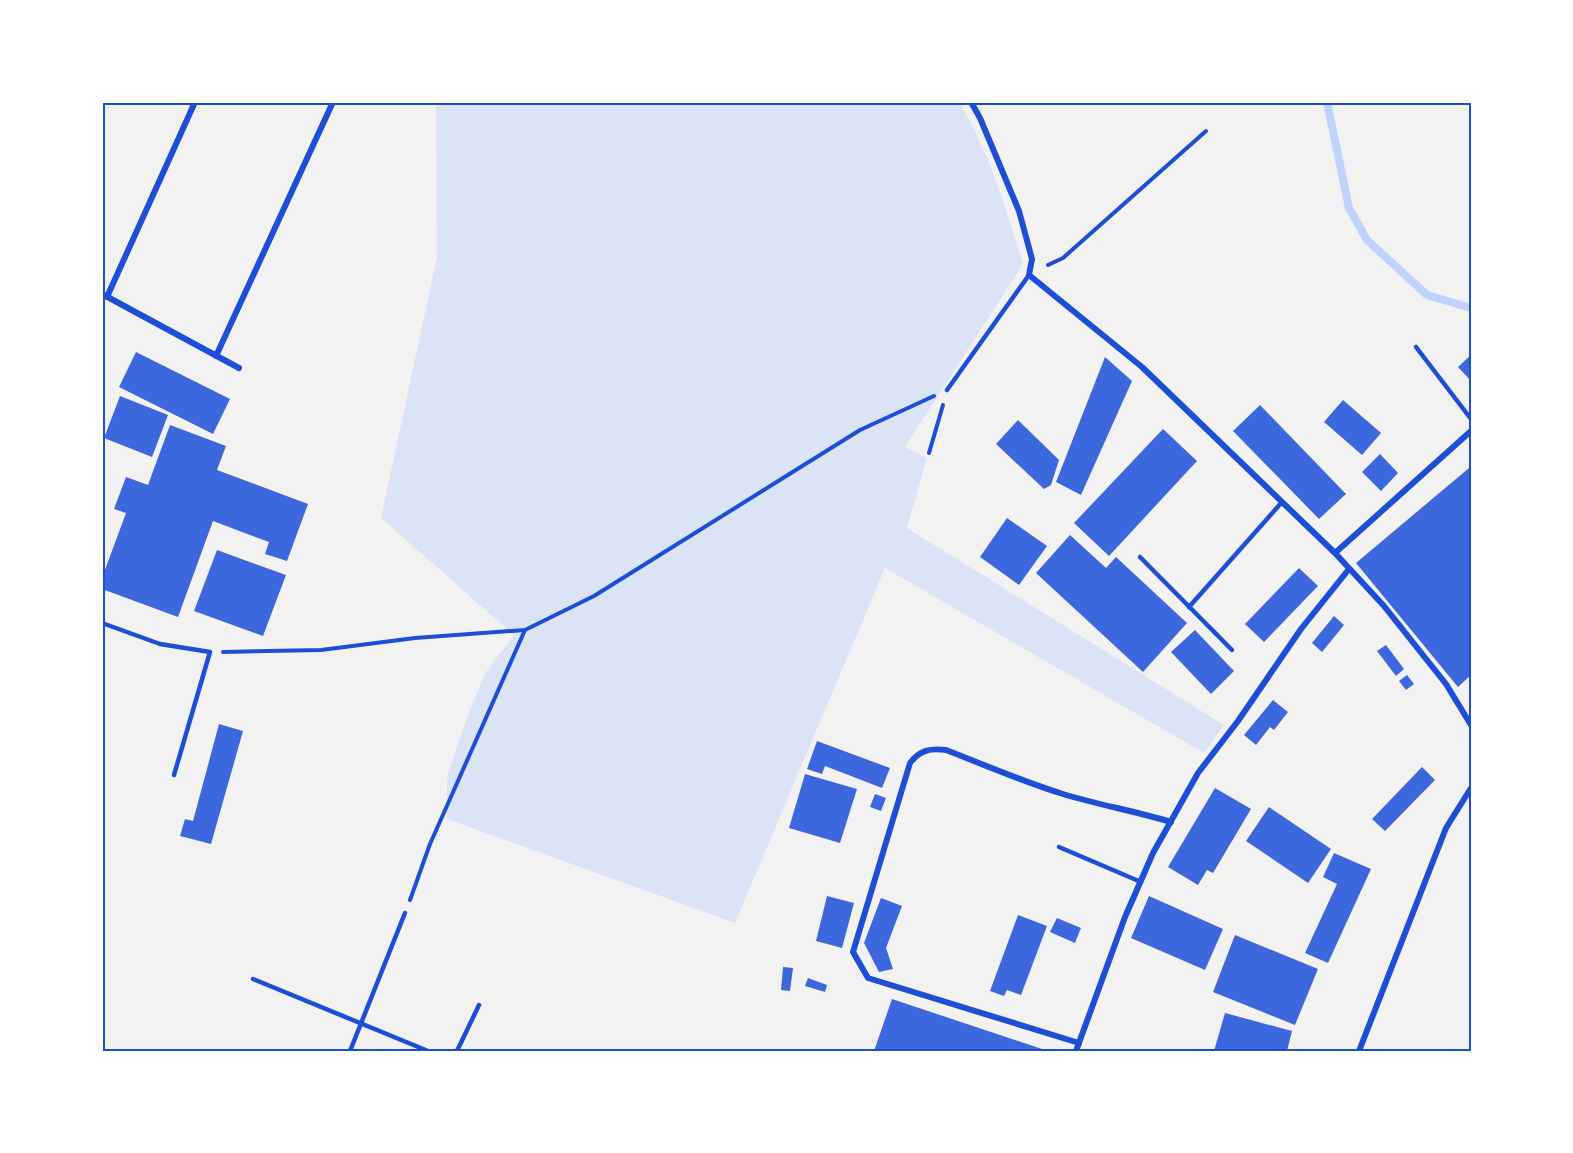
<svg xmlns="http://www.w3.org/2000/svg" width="1573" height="1153" viewBox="0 0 1573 1153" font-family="Raleway,sans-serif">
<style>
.green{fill:#dbe4f7}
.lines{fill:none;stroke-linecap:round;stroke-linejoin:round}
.stream{stroke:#bfd3fe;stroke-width:8}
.building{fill:#3d67dc}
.path{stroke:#1d4ed8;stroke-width:4}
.service{stroke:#1d4ed8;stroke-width:4.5}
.minor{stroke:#1d4ed8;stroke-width:6}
.neatline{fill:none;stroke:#1d4ed8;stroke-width:2}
</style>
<rect width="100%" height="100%" fill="#f2f2f2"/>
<path class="green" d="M436 102H959C989 151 1006 209 1023 264L905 447 927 458 907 528 1224 725 1204 753 885 568 735 923 447 819V777L468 715 486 672 514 635 381 518 437 257Z"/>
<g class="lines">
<path class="stream" d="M1327 102 1349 208 1367 240 1427 295 1471 308"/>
</g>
<g class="building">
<path d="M136 352 230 399 213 434 119 387Z"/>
<path d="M1471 355V381L1458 367Z"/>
<path d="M1105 357 1132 381 1081 495 1056 482Z"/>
<path d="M120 396 168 415 152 457 104 438Z"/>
<path d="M1343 400 1381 433 1362 455 1324 422Z"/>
<path d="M1260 405 1346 494 1319 519 1233 431Z"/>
<path d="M1018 420 1059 460 1051 485 1044 489 996 444Z"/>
<path d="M170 425 226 446 217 470 308 504 287 561 265 554 269 542 213 521 178 617 102 589V578L126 513 114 509 126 477 148 485Z"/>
<path d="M1163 429 1197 461 1109 556 1074 523Z"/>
<path d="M1380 454 1398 473 1381 491 1362 472Z"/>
<path d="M1469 468 1471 471V675L1458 687 1356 563Z"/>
<path d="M1007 518 1047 546 1019 585 980 557Z"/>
<path d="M1070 535 1106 568 1116 557 1187 623 1143 672 1036 573Z"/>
<path d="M217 550 286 575 263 636 194 611Z"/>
<path d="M1299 568 1318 586 1264 642 1245 624Z"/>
<path d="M1334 616 1344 625 1322 652 1312 643Z"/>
<path d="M1195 630 1234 671 1211 694 1171 652Z"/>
<path d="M1386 645 1404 669 1396 676 1377 651Z"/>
<path d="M1407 675 1414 684 1406 690 1399 681Z"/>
<path d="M1273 700 1288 712 1274 730 1270 727 1256 745 1244 735Z"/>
<path d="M219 724 243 731 211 844 180 836 185 819 193 821Z"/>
<path d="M817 741 890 768 882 788 825 766 822 774 807 769Z"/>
<path d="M1422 767 1435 780 1385 831 1372 819Z"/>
<path d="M805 774 857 789 840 843 789 828Z"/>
<path d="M1215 788 1251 809 1213 873 1207 870 1198 885 1168 867Z"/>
<path d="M875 794 886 798 881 811 870 807Z"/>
<path d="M1269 807 1331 849 1308 883 1246 841Z"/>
<path d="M1334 853 1371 869 1328 963 1305 953 1337 884 1323 877Z"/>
<path d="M827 896 854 903 842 948 816 941Z"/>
<path d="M1149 896 1223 929 1205 970 1131 938Z"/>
<path d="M881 898 902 906 886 948 893 969 879 972 864 943Z"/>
<path d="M1018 915 1047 926 1021 995 1007 990 1004 996 990 991Z"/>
<path d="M1057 918 1081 928 1075 943 1050 932Z"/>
<path d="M1235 935 1318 969 1295 1025 1213 992Z"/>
<path d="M783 967 793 968 790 991 781 990Z"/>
<path d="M808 978 827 985 825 992 805 986Z"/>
<path d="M892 999 1048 1051H874Z"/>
<path d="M1225 1013 1292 1031 1287 1051H1214Z"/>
</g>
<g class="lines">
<g class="path">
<path d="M1048 265 1063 258 1206 131"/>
<path d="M929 453 943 405"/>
<path d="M223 652 321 650 415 638 525 630 594 596 860 430 934 396"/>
<path d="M410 900 430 844 525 630"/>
</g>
<g class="service">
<path d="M1416 347 1471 419"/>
<path d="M947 390 1029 275"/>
<path d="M1140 557 1232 650"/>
<path d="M1189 607 1282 502"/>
<path d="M102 623 160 644 210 652 174 775"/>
<path d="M1059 847 1141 882"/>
<path d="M253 979 428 1051"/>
<path d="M350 1051 405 913"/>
<path d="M457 1051 479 1005"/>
</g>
<g class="minor">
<path d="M971 102 980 118 1019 211 1032 259 1029 275 1142 367 1335 553 1384 606 1446 684 1471 725"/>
<path d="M102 294 239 368"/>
<path d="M107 297 195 102"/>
<path d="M216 356 333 102"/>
<path d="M1335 553 1471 431"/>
<path d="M1079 1043 868 978 853 952 910 763C920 750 930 748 946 750 985 765 1024 782 1063 794 1099 805 1135 811 1171 822"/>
<path d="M1076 1051 1125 917 1153 853 1198 773 1238 721 1301 629 1349 569"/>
<path d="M1359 1051 1446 828 1471 788"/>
</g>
</g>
<rect width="1573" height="1153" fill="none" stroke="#ffffff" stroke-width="207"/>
<rect x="104" y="104" width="1366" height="946" class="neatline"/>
</svg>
